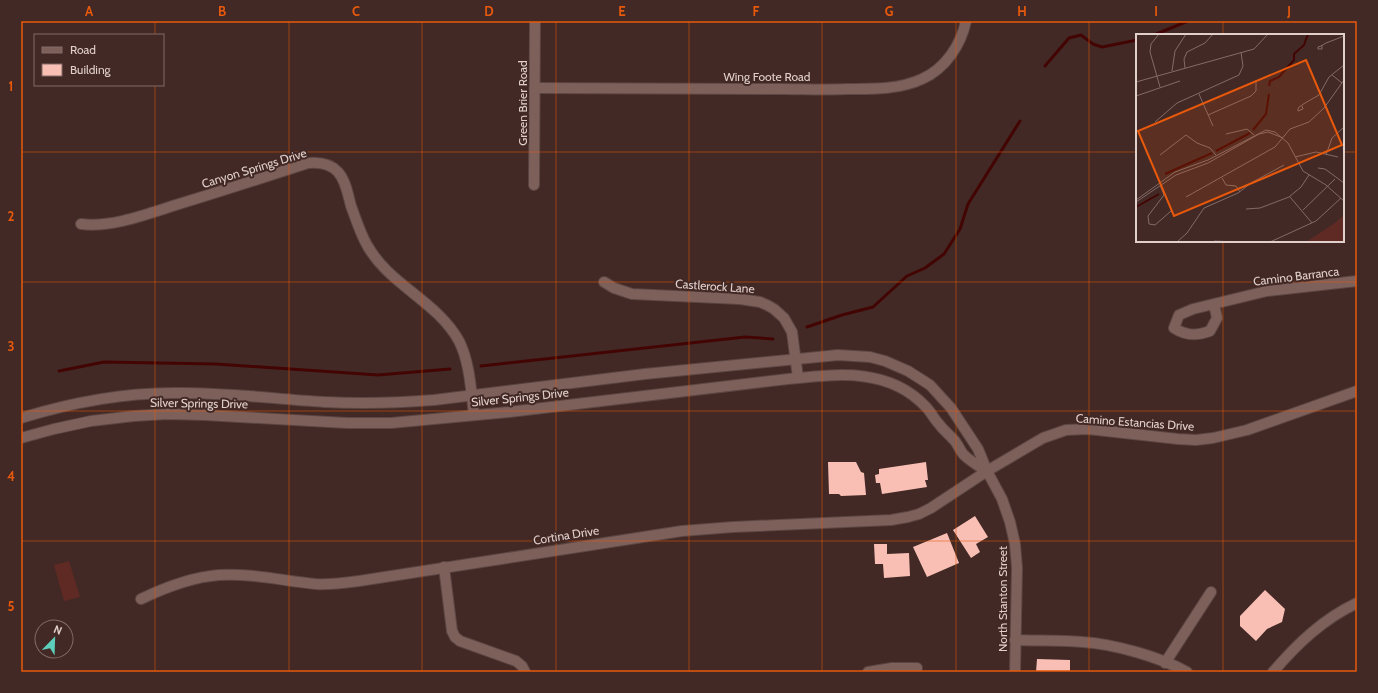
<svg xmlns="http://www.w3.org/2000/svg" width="1378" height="693" viewBox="0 0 1378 693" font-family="Cabin,sans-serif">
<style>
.green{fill:#5f2a24}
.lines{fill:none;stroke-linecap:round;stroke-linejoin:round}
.stream{stroke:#430503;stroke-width:3}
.building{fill:#f9bfb5}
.minor-casing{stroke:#5c4643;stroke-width:12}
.minor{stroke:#7e605b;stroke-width:10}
.grid{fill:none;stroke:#e8590c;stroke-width:1;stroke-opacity:0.55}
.labels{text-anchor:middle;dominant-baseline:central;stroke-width:4;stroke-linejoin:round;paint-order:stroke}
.street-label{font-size:12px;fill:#e1cfcc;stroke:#422925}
.inset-river{fill:none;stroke:#430503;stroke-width:2}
.inset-road{fill:none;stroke:#826b68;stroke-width:1}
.view{fill:#e8590c;fill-opacity:0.15;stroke:#e8590c;stroke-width:2}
.inset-edge{fill:none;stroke:#e1cfcc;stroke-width:2}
.neatline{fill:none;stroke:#e8590c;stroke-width:1.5}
.grid-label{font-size:13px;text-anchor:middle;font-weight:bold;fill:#e8590c}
</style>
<rect width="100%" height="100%" fill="#422925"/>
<path class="green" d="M69 561 80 597 64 601 54 565Z"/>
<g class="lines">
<g class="stream">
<path d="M1154 35 1188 21"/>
<path d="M1045 66 1069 38 1081 35 1093 44 1102 47 1137 40"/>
<path d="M807 327 842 315 873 307 907 276 925 268 944 254 960 229 968 204 1020 121"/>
<path d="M481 366 745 337 773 339"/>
<path d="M59 371 104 362 216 364 378 375 450 369"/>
</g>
</g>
<g class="building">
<path d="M828 462H856L861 472 864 473 866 495 841 496 839 494H829Z"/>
<path d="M926 462 928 480H925L927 487 882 494 880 483H876L875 475 879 474V469Z"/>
<path d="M975 516 988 537 976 544 980 552 971 558 953 530Z"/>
<path d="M947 533 959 563 927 577 913 547Z"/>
<path d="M874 544H887V554L909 553 910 576 884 578 883 564H875Z"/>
<path d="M1265 590 1285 609 1282 622 1267 629 1256 641 1240 626V616Z"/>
<path d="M1037 659 1070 660V672H1036Z"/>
</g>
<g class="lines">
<g class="minor-casing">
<g id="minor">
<path d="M535 88C617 89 699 89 780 89 803 89 825 90 847 89 872 89 898 90 922 79 945 69 961 45 966 21"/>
<path d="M534 185 535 21"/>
<path d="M81 224C112 228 150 213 179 204 222 191 265 177 308 163 319 162 330 163 338 172 346 181 348 195 351 206 356 219 360 233 367 245 389 285 437 301 459 341 470 363 471 391 474 415"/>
<path d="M604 282 614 288 632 294 740 299 760 302 767 305 774 309 784 318 792 332 798 378"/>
<path d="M1214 304 1217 318 1210 331C1197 336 1186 336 1174 328L1179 315 1193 309 1267 291 1357 281"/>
<path d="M21 418C70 403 122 393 173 393 224 392 274 399 324 402 361 404 397 403 434 400L645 374 838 355 870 357 885 361 908 371 930 385 951 408 978 449 987 471 1002 499 1010 522 1015 544 1017 568 1015 672"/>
<path d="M21 438 54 429 91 421 134 416 167 414 205 415 347 423H391L509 412 788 379C837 374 889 367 926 407 931 412 934 419 939 424 943 430 949 434 954 440 958 444 960 451 964 455 970 461 979 466 986 471"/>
<path d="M444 567 452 631 455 637 460 641 516 661 522 666 525 672"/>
<path d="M141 599C166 587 192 577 219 575 251 573 284 581 316 584 330 585 344 583 359 581L682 531 733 527 891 520 908 517 919 514 931 508 987 471 1043 438 1066 430 1088 429 1178 439 1196 440 1213 438 1247 430 1357 391"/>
<path d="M1015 640C1038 641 1061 640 1083 642 1114 644 1160 657 1187 672"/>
<path d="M1165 663 1211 592"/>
<path d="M868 672 892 668H917"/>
<path d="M1273 672C1297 644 1323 619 1357 603"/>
</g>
</g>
<use href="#minor" class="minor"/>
</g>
<path class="grid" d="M155 21V35M289 21V672M422 21V672M556 21V672M689 21V672M822 21V672M956 21V672M1089 21V672M1223 21V35M155 85V672M21 152H1137M1343 152H1357M1223 241V672M21 282H1357M21 411H1357M21 541H1357"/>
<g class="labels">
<g class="street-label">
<text x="767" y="76">Wing Foote Road</text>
<text transform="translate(522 103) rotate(-90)">Green Brier Road</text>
<text transform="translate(254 168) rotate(-17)">Canyon Springs Drive</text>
<text transform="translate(1296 276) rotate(-7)">Camino Barranca</text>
<text transform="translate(715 286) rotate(4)">Castlerock Lane</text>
<text transform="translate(520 397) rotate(-6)">Silver Springs Drive</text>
<text transform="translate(199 403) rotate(1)">Silver Springs Drive</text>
<text transform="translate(1135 422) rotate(4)">Camino Estancias Drive</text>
<text transform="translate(566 535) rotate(-9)">Cortina Drive</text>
<text transform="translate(1002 599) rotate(-90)">North Stanton Street</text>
</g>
</g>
<g transform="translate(1136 34)">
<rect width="208" height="208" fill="#422925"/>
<path d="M208 181V208H170L199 189Z" fill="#5f2a24"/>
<path class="inset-river" d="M133 52 134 47 143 43 158 26V20L168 11 172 0M117 96 130 80 133 60M80 117 114 99M29 140 76 119M0 173 23 160"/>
<path class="inset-road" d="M23 0 15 10 14 18 24 53M186 11V15H182V13L185 12 190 9 203 4 208 2M49 34 48 25 51 18 69 9 77 0M36 37 39 17 50 0M196 41 206 49M0 48 118 15 132 0M63 60 77 92M0 62 44 47M166 72 167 75 162 77V75L163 73 169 69 183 61 193 43 208 31M72 81 115 62 120 57V48M19 88 41 69 103 41 107 32 105 18M90 100 111 95 118 101M24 121 50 101 61 109 74 114 80 121M190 121 196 104 208 93M159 123 180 118 202 123M182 134 189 135 208 149M86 144 90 151 100 152 104 158M24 151 28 161 12 182 13 190 19 191 35 177M50 163 139 113 154 95 173 88 188 74 208 46M154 163 176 189M0 166 39 138 72 126 130 96 139 98 152 109 167 137 190 151 208 167M0 168 40 141 72 129 123 100 132 98 147 104M110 175 124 174 153 163 165 153 173 141M167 176 199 145M78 207 101 208M41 208 51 199 68 174 102 159 115 149 148 131M134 208 180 187 205 164"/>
<path class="view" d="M170 26 206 111 38 182 2 97Z"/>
<rect width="208" height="208" class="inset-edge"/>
</g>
<rect width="1378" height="693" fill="none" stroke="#422925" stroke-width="44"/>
<rect x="34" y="34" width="130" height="52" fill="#422925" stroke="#826b68"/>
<rect x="42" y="47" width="20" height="6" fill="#7e605b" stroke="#826b68"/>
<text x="70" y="54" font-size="12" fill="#e1cfcc">Road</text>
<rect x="42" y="64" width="20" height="12" fill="#f9bfb5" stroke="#826b68"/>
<text x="70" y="74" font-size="12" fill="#e1cfcc">Building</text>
<g transform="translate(54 639) rotate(23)"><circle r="19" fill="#422925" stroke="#826b68"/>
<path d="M0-3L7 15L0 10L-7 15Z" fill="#5dceb9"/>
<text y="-6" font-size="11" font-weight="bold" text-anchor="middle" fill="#e1cfcc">N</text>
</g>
<rect x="22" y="22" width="1334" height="649" class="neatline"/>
<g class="grid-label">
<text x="89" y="16">A</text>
<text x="222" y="16">B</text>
<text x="356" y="16">C</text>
<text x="489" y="16">D</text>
<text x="622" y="16">E</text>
<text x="756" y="16">F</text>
<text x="889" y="16">G</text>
<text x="1022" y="16">H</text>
<text x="1156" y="16">I</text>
<text x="1289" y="16">J</text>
<text x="11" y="91">1</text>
<text x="11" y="221">2</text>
<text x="11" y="351">3</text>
<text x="11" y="481">4</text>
<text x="11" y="611">5</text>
</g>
</svg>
